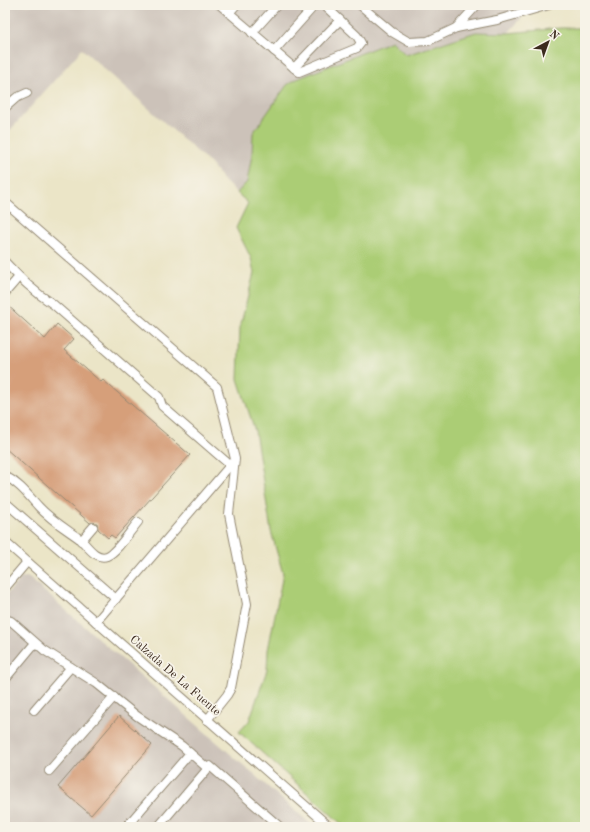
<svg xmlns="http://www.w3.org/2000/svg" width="590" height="832" viewBox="0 0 590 832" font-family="'Old Standard TT',serif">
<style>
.industrial{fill:#ccc2b9}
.green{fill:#abcd75;stroke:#737c4a}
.building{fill:#d69f7a}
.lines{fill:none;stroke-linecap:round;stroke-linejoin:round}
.minor-casing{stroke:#938872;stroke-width:10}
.minor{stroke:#fff;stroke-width:8}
.labels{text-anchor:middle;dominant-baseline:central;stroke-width:3.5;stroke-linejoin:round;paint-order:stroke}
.street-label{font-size:12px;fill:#3b2a1e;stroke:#f7f3e8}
</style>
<rect width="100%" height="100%" fill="#f7f3e8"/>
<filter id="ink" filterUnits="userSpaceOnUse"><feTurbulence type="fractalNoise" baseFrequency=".025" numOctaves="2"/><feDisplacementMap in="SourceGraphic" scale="8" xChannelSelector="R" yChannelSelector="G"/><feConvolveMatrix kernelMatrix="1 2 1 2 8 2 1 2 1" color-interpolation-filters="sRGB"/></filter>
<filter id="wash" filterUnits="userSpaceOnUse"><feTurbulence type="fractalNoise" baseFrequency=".012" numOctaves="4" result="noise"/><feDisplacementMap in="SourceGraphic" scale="16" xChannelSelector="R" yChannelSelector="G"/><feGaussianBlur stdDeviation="0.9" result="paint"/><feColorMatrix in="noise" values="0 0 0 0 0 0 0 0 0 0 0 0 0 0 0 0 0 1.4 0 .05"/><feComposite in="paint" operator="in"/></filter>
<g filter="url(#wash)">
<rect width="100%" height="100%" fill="#ebe5c7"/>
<g class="industrial">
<path d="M5 5H533L508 33 476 32 406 55 392 41 297 79 287 85 253 133 252 155 247 182 237 193 224 181 211 164 82 49 5 136Z"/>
<path d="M26 577 29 578 314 827H5V612L8 610 5 596 21 578Z"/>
</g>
<path class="green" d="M561 28H585V827H345L239 732 249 721 267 670 268 650 283 574 271 531 255 431 238 379 240 327 254 273 251 258 236 228 248 203 237 193 247 182 252 155 253 133 287 85 297 79 392 41 406 55 476 32 508 33Z"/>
<g id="blocks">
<g class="building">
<path d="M5 303 45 339 57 324 74 339 64 350 101 382 103 380 190 455 115 538 111 535 108 538 98 529 97 523H90L5 448Z"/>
<path d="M119 716 152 745 91 815 58 787Z"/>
</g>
</g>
</g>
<g filter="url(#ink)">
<use href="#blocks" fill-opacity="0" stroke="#938872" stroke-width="1"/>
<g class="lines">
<g class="minor-casing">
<g id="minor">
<path d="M220 5 299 72 357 48 361 43 357 36 324 5"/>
<path d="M360 5 392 32 409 42 428 41 456 28 477 5"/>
<path d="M229 13 236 5"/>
<path d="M456 28 497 20 549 5"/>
<path d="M252 33 277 5"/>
<path d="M274 51 315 5"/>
<path d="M294 68 340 20"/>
<path d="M5 105 7 106 16 98 27 93"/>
<path d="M5 202 217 387 235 459 229 514 247 604 231 688 227 695 207 720"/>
<path d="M5 262C21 279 34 292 53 304L159 397 162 406 230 465"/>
<path d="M5 293 18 278"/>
<path d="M5 476C19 483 28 495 39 507 51 520 66 529 80 539 87 545 95 560 107 556 116 553 131 530 138 522"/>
<path d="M5 502 116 599"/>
<path d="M81 541 93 527"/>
<path d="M5 542 330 827"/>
<path d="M5 588 27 562"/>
<path d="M5 619 11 621 44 650 96 683 137 716 182 746 205 766"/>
<path d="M96 622 233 462"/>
<path d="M5 679 35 643"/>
<path d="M34 710 71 667"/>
<path d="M49 771 114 697"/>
<path d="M126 827 190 753"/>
<path d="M158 827 210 766 280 827"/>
</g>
</g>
<use href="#minor" class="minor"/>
</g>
</g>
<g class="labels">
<g class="street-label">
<text transform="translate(175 676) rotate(41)">Calzada De La Fuente</text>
</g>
</g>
<rect width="590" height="832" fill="none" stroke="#f7f3e8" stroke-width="20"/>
<g transform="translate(548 42) rotate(41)" stroke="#f7f3e8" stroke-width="3" paint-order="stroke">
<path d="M0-3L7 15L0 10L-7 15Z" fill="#3b2a1e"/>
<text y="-6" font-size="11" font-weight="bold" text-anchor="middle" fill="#3b2a1e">N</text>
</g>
</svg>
